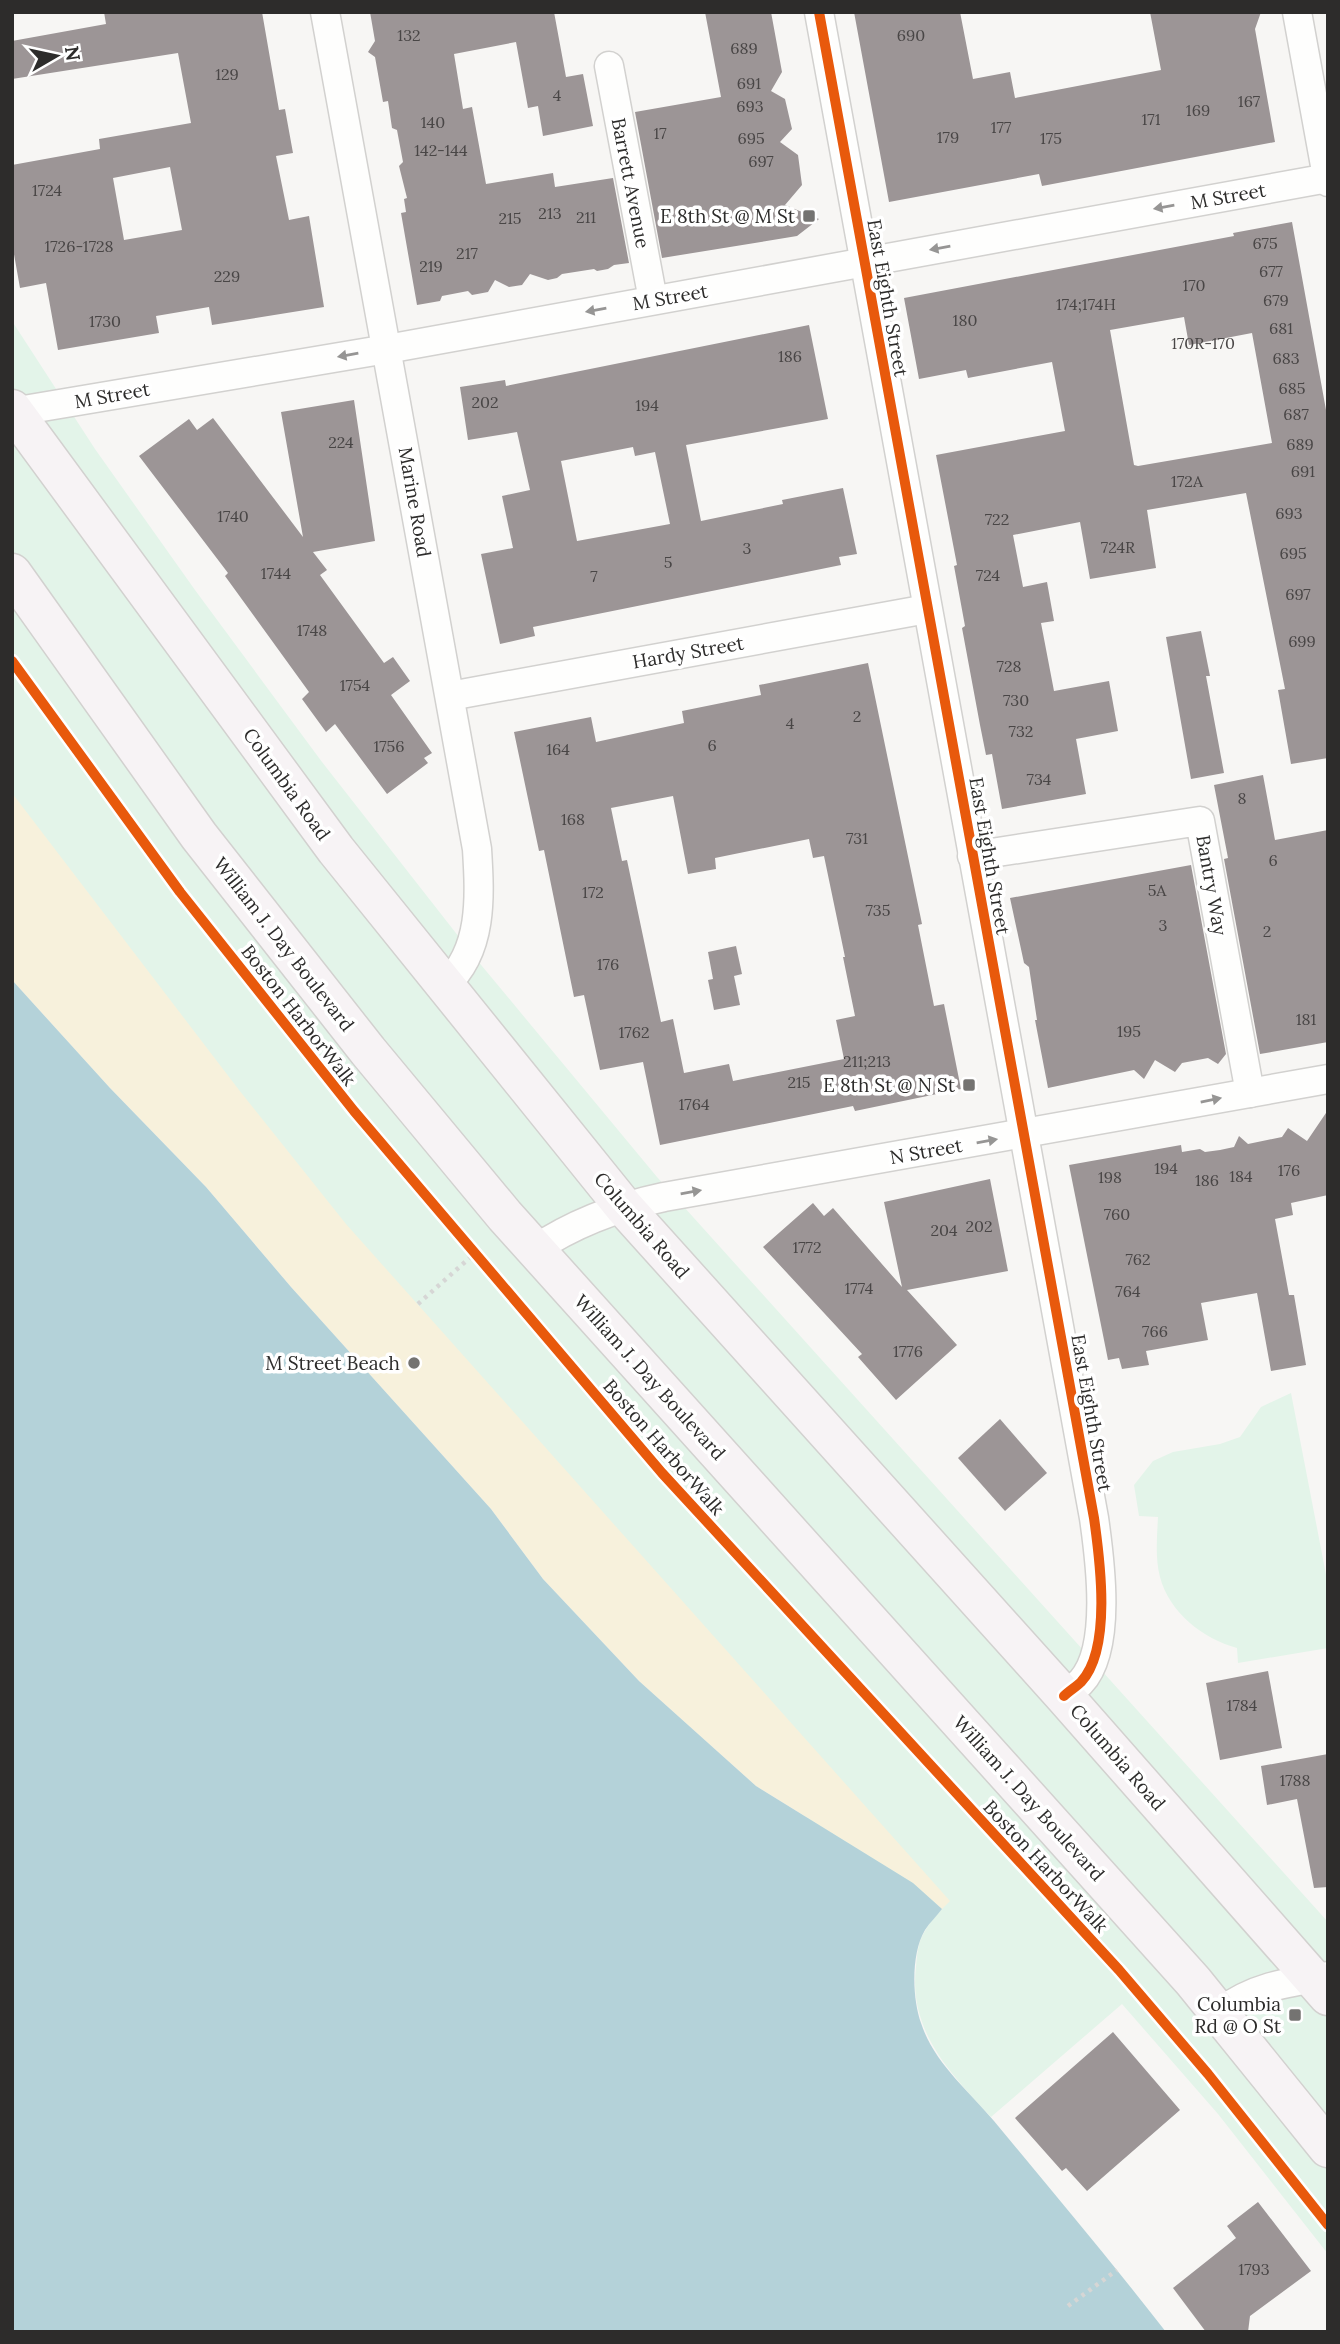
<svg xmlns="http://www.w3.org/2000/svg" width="1340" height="2344" viewBox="0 0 1340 2344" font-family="Lora,serif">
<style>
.green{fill:#e3f4e9}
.sand{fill:#f7f1dc}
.water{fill:#b4d2d9}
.building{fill:#9c9596;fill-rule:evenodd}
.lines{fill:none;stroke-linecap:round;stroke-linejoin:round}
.street-casing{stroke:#d2d1cf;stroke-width:31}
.secondary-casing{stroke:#d2d1cf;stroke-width:41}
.path{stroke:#d6d6d5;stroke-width:4.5;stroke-dasharray:3.5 5;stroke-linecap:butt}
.street{stroke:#fefefd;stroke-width:28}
.secondary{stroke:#f7f3f5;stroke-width:38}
.cycleway-casing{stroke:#fff;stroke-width:15}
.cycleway{stroke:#e8590c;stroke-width:10}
.oneway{fill:#969594}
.poi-dot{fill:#747371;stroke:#fff;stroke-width:2.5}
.labels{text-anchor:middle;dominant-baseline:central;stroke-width:7;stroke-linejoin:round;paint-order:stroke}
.number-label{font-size:16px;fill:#494646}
.street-label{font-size:19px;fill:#2d2c2b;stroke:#fff}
.poi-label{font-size:19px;fill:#2d2c2b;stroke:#fff;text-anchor:end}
</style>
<rect width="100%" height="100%" fill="#f7f6f4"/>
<g class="green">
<path d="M12 321 95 449 195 590 322 762 477 960 657 1177 1328 1922V2254L1218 2114 1122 2004 991 2117C951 2074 908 2031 916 1967 917 1955 918 1941 925 1931 929 1923 936 1916 942 1909L890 1870 809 1820 12 980Z"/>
<path d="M1291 1393 1328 1585V1648L1238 1663 1237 1648C1203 1639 1169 1612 1160 1577 1155 1558 1157 1537 1158 1517L1139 1516 1134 1485 1153 1461 1173 1452 1220 1444 1240 1437 1261 1407Z"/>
</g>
<path class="sand" d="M12 793 239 1090 346 1224 950 1901 942 1909 913 1883 756 1786 639 1681 543 1579 491 1509 291 1287 206 1187 110 1088 12 980Z"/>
<path class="water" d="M12 980 110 1088 206 1187 291 1287 491 1509 543 1579 639 1681 756 1786 913 1883 942 1909C937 1916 930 1922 925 1930 911 1953 912 1998 921 2023 934 2063 968 2090 994 2121 1052 2191 1110 2260 1166 2332H12Z"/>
<g class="building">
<path d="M104 12H262L279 110 285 109 293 153 276 156 289 220 309 216 324 307 212 325 209 307 156 316 159 333 58 350 46 283 20 288 12 243V165L100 149 99 139 191 123 178 53 12 79V41L106 24ZM170 167 182 230 124 240 113 178Z"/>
<path d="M370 12H554L566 77 583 74 593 126 543 136 538 106 528 108 516 42 454 54 463 109 472 107 486 184 553 173 555 187 613 178 629 263 614 265 608 269 597 271 594 269 562 274 557 278 548 280 530 274 522 285 509 287 495 280 488 292 472 295 468 291 442 296 440 301 417 305 401 213 406 212 404 199 407 198 399 166 403 162 397 130 392 128 388 101 383 102 375 57 368 52 375 41Z"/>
<path d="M705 12H771L782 72 771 91 785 99 792 129 780 142 798 155 802 185 785 205 819 219 797 236 662 258 635 112 721 97Z"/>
<path d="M854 12H960L973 79 1010 72 1015 98 1161 70 1150 12H1261L1255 29 1275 142 1042 186 1039 174 889 202Z"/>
<path d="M1292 222 1328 421V758L1291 764 1278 690 1285 689 1246 493 1147 510 1156 568 1090 579 1080 522 1013 535 1023 587 1047 582 1054 621 1041 623 1054 691 1109 681 1118 731 1076 739 1086 794 1002 809 992 754 986 755 980 725 962 628 965 626 954 566 957 565 936 455 1065 431 1052 362 968 378 966 370 919 379 904 298 1234 236 1233 233ZM1184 317 1189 345 1252 333 1272 443 1138 466 1134 465 1110 330Z"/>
<path d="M809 325 828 419 686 445 701 521 783 504 782 500 843 488 857 554 839 557 841 565 533 627 535 636 500 644 481 554 513 548 502 496 530 490 517 432 468 440 460 387 505 380 506 386ZM633 447 635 456 655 452 670 524 577 541 561 461Z"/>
<path d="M354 400 375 541 313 552 327 570 320 575 384 663 393 657 410 681 391 695 432 753 424 758 428 763 387 794 335 724 326 732 302 699 309 692 225 576 228 573 139 456 189 419 197 430 213 418 303 537 281 412Z"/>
<path d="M1201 631 1210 676H1206L1224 773 1191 779 1166 637Z"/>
<path d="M868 663 922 924 918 925 934 1006 944 1004 961 1089 855 1111 853 1106 660 1145 643 1062 600 1070 584 995 574 997 544 850 539 851 514 732 591 717 596 742 684 723 682 711 761 695 759 685ZM673 796 688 874 716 869 715 858 809 839 813 858 824 856 845 957H843L855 1016 836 1020 844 1059 733 1081 729 1064 684 1073 673 1019 661 1022 627 860 622 861 611 808Z"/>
<path d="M1263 775 1275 840 1328 830V1042L1260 1054 1224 859 1228 858 1214 785Z"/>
<path d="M1191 865 1226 1054 1218 1064 1208 1058 1182 1063 1175 1072 1155 1060 1144 1079 1134 1070 1048 1088 1035 1020H1037L1029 967 1024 963 1010 898Z"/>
<path d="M736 946 742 974 734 976 740 1005 714 1010 708 980 713 979 708 952Z"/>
<path d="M1328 1110V1195L1291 1203 1293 1215 1275 1219 1289 1295H1294L1306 1365 1271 1371 1257 1293 1201 1303 1208 1340 1146 1351 1149 1365 1122 1369 1119 1358 1108 1360 1069 1165 1181 1145 1182 1152 1200 1149 1205 1152 1220 1150 1234 1147 1239 1136 1248 1144 1282 1137 1288 1128 1307 1141Z"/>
<path d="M990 1179 1008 1271 907 1290 957 1345 896 1400 858 1357 862 1354 763 1247 813 1203 824 1216 833 1208 902 1287 884 1202Z"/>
<path d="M1000 1419 1047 1473 1005 1511 958 1458Z"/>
<path d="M1268 1671 1282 1748 1220 1760 1206 1683Z"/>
<path d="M1328 1754V1887L1314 1888 1297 1799 1267 1805 1261 1766Z"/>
<path d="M1113 2032 1180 2110 1087 2191 1066 2168 1062 2171 1015 2118Z"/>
<path d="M1258 2202 1311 2271 1250 2316 1248 2332H1206L1173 2288 1236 2238 1227 2226Z"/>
</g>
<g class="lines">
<g class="street-casing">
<g id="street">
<path d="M325 12 477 849C480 897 483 951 445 985"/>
<path d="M819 12 1094 1518C1100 1560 1112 1649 1081 1682 1076 1687 1069 1691 1064 1696"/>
<path d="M1297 12 1328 182"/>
<path d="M609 66 653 300"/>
<path d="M12 412 387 349 1328 178"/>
<path d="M450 696 927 609"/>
<path d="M972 856 1200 821 1250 1093"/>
<path d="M534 1250C574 1223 617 1207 664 1197L1328 1079"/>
<path d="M1219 2013C1252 1987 1288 1982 1328 1976"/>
</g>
</g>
<g class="secondary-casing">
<g id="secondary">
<path d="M12 409 336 850 624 1207 1064 1696 1328 1996"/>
<path d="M12 573 199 836 368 1051 505 1216 1193 1981 1328 2148"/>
</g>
</g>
<g class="path">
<path d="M418 1304 474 1254"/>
<path d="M1068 2306 1117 2270"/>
</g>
<use href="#street" class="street"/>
<use href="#secondary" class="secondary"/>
<g class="cycleway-casing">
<g id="cycleway">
<path d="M819 12 1094 1518C1100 1560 1112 1649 1081 1682 1076 1687 1069 1691 1064 1696"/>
<path d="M12 661 180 892 354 1111 662 1473 1119 1970 1208 2074 1328 2225"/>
</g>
</g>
<use href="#cycleway" class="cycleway"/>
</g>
<defs><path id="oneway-solid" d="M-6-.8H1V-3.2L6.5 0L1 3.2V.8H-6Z" transform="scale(1.75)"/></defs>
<g class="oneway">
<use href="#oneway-solid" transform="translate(1164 207) rotate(170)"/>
<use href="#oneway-solid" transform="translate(940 248) rotate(170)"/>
<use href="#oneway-solid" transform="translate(596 310) rotate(170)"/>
<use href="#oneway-solid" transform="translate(348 355) rotate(170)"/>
<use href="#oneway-solid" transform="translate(1211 1100) rotate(-11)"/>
<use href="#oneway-solid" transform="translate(987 1141) rotate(-10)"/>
<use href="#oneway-solid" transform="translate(691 1192) rotate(-10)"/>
</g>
<g class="poi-dot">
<rect x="802" y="209" width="14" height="14" rx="3.5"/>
<rect x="962" y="1078" width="14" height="14" rx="3.5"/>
<circle cx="414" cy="1363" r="7"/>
<rect x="1288" y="2008" width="14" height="14" rx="3.5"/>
</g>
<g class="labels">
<g class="number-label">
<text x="409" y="35">132</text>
<text x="911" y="35">690</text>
<text x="744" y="48">689</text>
<text x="227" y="74">129</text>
<text x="749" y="83">691</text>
<text x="557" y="95">4</text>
<text x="1249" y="101">167</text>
<text x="750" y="106">693</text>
<text x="1198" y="110">169</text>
<text x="1151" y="119">171</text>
<text x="433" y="122">140</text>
<text x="1001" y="127">177</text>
<text x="660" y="133">17</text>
<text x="948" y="137">179</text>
<text x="751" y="138">695</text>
<text x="1051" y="138">175</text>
<text x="441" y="150">142-144</text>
<text x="761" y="161">697</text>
<text x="47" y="190">1724</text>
<text x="550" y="213">213</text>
<text x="586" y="217">211</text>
<text x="510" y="218">215</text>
<text x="1265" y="243">675</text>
<text x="79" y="246">1726-1728</text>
<text x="467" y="253">217</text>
<text x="431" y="266">219</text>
<text x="1271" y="271">677</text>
<text x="227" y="276">229</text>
<text x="1194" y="285">170</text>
<text x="1276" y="300">679</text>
<text x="1086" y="304">174;174H</text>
<text x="965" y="320">180</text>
<text x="105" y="321">1730</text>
<text x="1281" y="328">681</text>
<text x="1203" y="343">170R-170</text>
<text x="790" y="356">186</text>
<text x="1286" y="358">683</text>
<text x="1292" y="388">685</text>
<text x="485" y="402">202</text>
<text x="647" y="405">194</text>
<text x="1296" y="414">687</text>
<text x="341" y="442">224</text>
<text x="1300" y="444">689</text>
<text x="1303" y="471">691</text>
<text x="1187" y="481">172A</text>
<text x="1289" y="513">693</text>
<text x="233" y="516">1740</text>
<text x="997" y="519">722</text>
<text x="1118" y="547">724R</text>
<text x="747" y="548">3</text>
<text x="1293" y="553">695</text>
<text x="668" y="562">5</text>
<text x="276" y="573">1744</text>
<text x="988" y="575">724</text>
<text x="594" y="576">7</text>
<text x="1298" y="594">697</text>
<text x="312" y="630">1748</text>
<text x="1302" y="641">699</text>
<text x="1009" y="666">728</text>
<text x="355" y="685">1754</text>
<text x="1016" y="700">730</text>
<text x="857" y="716">2</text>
<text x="790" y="723">4</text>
<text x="1021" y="731">732</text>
<text x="712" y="745">6</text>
<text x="389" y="746">1756</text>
<text x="558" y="749">164</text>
<text x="1039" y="779">734</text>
<text x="1242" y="798">8</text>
<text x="573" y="819">168</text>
<text x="857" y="838">731</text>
<text x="1273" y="860">6</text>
<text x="1157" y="890">5A</text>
<text x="593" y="892">172</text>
<text x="878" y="910">735</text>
<text x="1163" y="925">3</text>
<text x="1267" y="931">2</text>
<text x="608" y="964">176</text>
<text x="1306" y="1019">181</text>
<text x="1129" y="1031">195</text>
<text x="634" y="1032">1762</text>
<text x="867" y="1061">211;213</text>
<text x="799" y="1082">215</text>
<text x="694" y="1104">1764</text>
<text x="1166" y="1168">194</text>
<text x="1289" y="1170">176</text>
<text x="1241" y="1176">184</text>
<text x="1110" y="1177">198</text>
<text x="1207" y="1180">186</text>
<text x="1117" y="1214">760</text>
<text x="979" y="1226">202</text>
<text x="944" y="1230">204</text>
<text x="807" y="1247">1772</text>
<text x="1138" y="1259">762</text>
<text x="859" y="1288">1774</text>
<text x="1128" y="1291">764</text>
<text x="1155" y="1331">766</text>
<text x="908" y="1351">1776</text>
<text x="1242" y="1705">1784</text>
<text x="1295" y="1780">1788</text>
<text x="1254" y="2269">1793</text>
</g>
<g class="street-label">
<text transform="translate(631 183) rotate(79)">Barrett Avenue</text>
<text transform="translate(1228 196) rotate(-10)">M Street</text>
<text transform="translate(670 297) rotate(-10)">M Street</text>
<text transform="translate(888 298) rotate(80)">East Eighth Street</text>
<text transform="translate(112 395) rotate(-10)">M Street</text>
<text transform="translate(415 502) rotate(80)">Marine Road</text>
<text transform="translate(688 652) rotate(-10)">Hardy Street</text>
<text transform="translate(287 784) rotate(54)">Columbia Road</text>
<text transform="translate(990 856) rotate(80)">East Eighth Street</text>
<text transform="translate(1212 885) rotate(80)">Bantry Way</text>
<text transform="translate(284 944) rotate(52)">William J. Day Boulevard</text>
<text transform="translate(299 1015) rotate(52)">Boston HarborWalk</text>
<text transform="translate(926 1151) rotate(-10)">N Street</text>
<text transform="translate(642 1225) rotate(49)">Columbia Road</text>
<text transform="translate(650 1377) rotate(48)">William J. Day Boulevard</text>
<text transform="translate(1092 1413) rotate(80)">East Eighth Street</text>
<text transform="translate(664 1447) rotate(49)">Boston HarborWalk</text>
<text transform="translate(1118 1757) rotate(49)">Columbia Road</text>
<text transform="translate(1029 1798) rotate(48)">William J. Day Boulevard</text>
<text transform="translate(1046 1866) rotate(47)">Boston HarborWalk</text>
</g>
<g class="poi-label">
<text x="795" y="216">E 8th St @ M St</text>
<text x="955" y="1085">E 8th St @ N St</text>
<text x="400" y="1363">M Street Beach</text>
<text x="1281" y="2004">Columbia<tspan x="1281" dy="22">Rd @ O St</tspan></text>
</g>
</g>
<rect width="1340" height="2344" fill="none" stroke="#2d2c2b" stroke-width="28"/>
<g transform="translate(56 56) rotate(81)" stroke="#ffffff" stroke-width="5" paint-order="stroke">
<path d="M0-5L12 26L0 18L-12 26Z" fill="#2d2c2b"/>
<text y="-10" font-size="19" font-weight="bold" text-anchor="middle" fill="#2d2c2b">N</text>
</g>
</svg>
